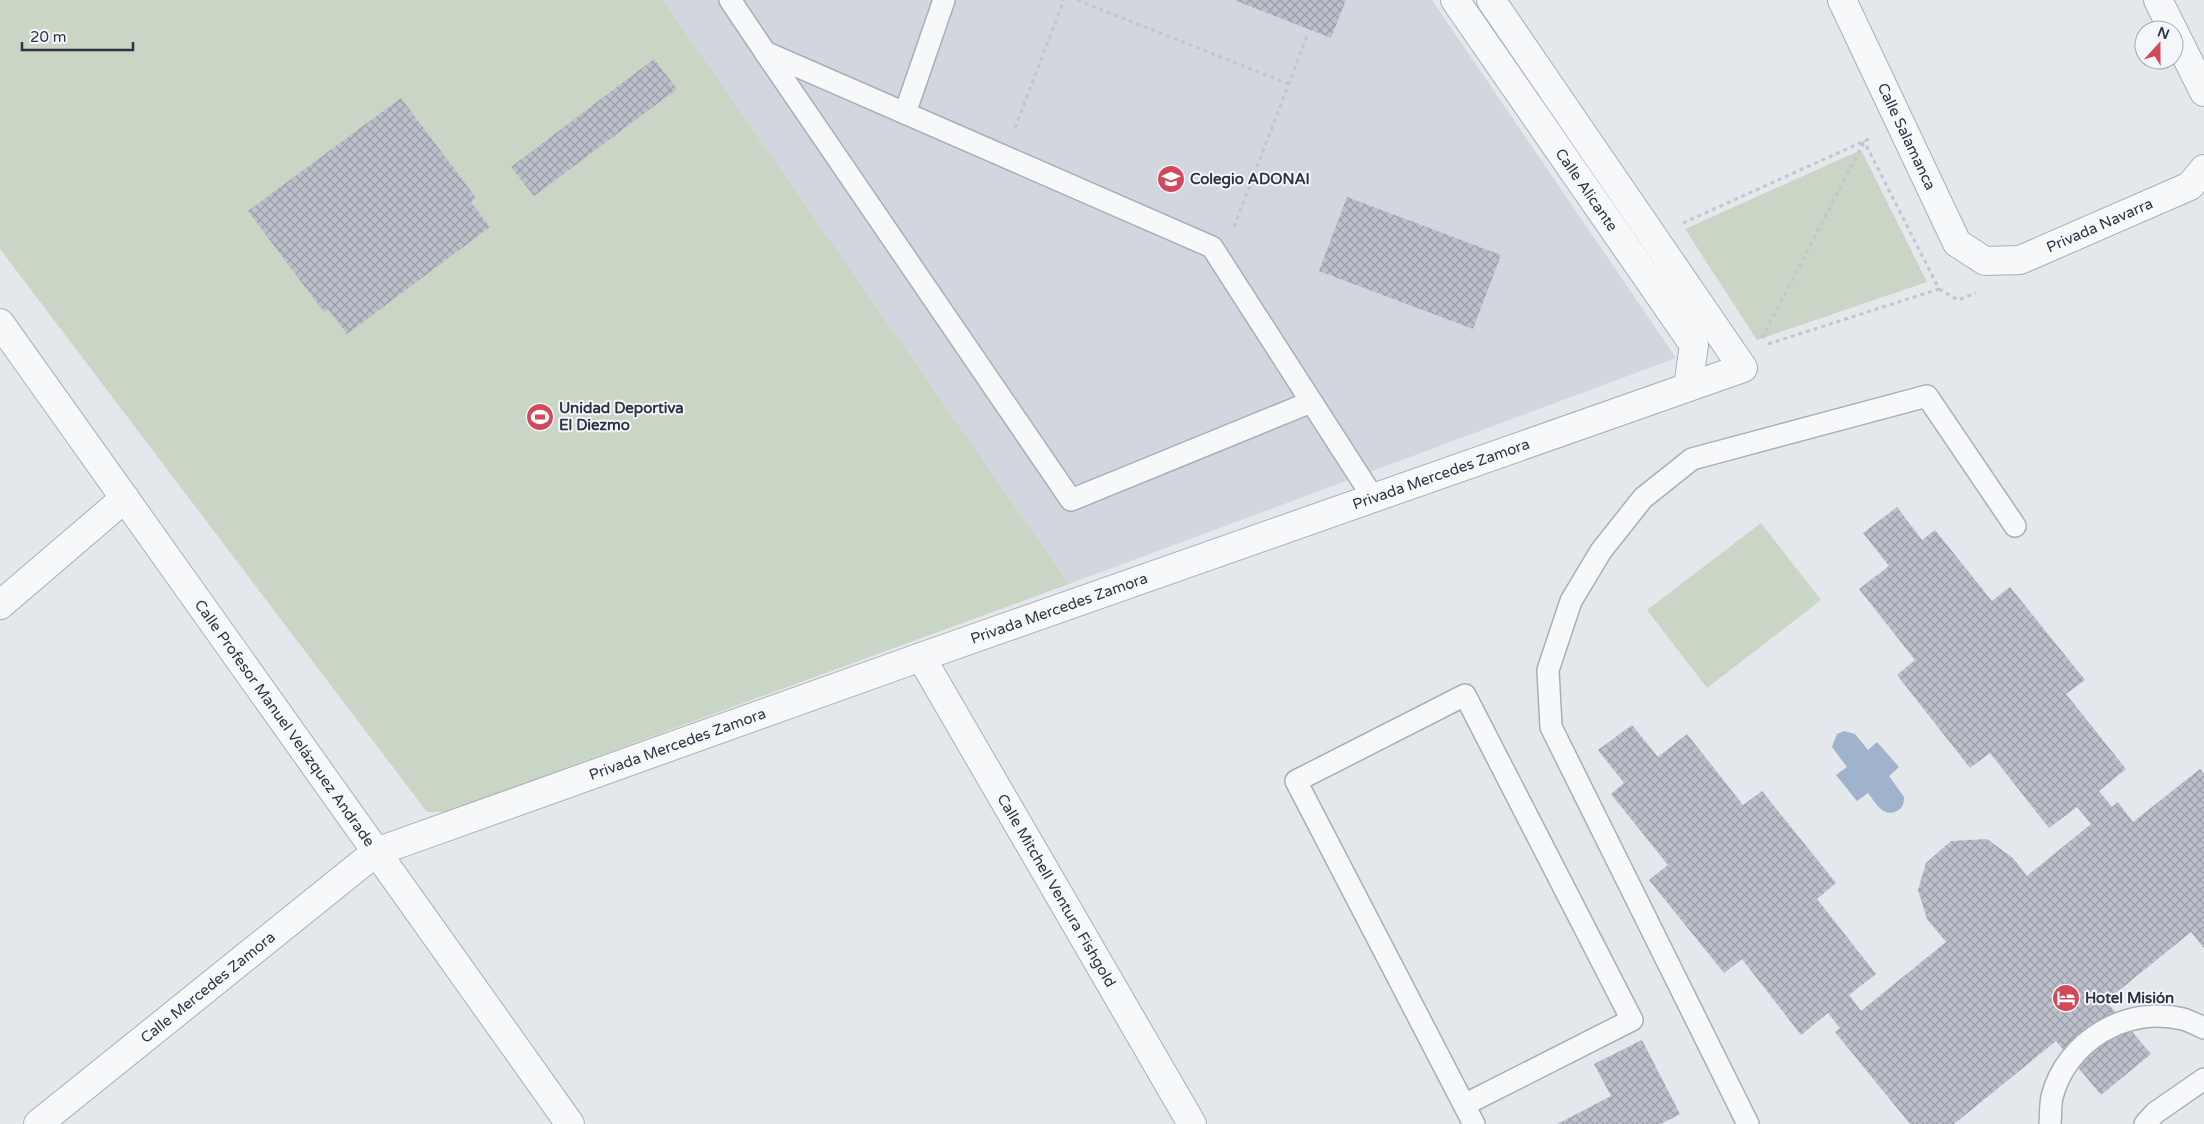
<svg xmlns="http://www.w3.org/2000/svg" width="2204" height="1124" viewBox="0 0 2204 1124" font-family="'Varela Round',sans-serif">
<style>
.built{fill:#d2d6de}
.green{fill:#c9d6c5}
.water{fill:#9fb4cc}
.building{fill:url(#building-cross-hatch)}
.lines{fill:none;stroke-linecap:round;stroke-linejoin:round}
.service-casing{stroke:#a9aeb7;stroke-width:24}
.minor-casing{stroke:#a9aeb7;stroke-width:30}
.path{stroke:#c2c5cb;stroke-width:3;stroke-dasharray:4 4;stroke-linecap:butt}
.service{stroke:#f7f8fa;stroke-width:21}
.minor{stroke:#f7f8fa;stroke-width:28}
.labels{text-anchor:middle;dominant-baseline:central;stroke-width:4;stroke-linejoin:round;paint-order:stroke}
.street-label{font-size:15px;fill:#2b3445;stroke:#f4f6f9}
.poi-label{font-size:15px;font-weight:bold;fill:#2b3445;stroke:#f4f6f9;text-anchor:start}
</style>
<defs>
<pattern id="building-cross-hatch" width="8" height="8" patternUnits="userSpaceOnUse" patternTransform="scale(1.25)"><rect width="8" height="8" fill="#bbc0ca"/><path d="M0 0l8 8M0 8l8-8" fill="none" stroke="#989da6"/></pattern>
</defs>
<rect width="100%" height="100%" fill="#e4e7ec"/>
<path class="built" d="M663 0H1432L1676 358 1069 584Z"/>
<g class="green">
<path d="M0 0H663L1069 584 446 812H427L0 249Z"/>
<path d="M1861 150 1927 282 1757 340 1685 229Z"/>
<path d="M1761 523 1821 600 1707 688 1647 610Z"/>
</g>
<path class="water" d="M1844 731 1855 734 1868 750 1877 742 1899 767 1889 776 1904 797C1904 803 1903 808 1897 811 1883 818 1875 802 1868 793L1857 801 1836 775 1847 767 1832 747 1837 734Z"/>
<g class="building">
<path d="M1234 0H1346L1331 38Z"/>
<path d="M654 59 677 89 534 196 511 167Z"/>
<path d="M401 98 476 198 471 202 490 227 347 334 328 309 324 312 248 211Z"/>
<path d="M1347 197 1501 255 1473 329 1319 271Z"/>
<path d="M1897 507 1922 540 1935 530 1992 601 2010 587 2085 680 2066 694 2126 769 2099 791 2112 807 2118 802 2133 822 2200 769 2204 774V948L2191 932 2106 1001 2151 1054 2101 1095 2056 1041 1954 1124H1910L1835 1032 1840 1028 1828 1013 1801 1035 1742 959 1724 973 1649 880 1668 865 1611 794 1624 783 1598 750 1632 725 1658 757 1687 734 1743 805 1762 791 1836 883 1817 899 1876 974 1849 995 1861 1011 1946 942 1927 919 1918 890 1926 863 1951 841 1987 839 2013 858 2027 876 2091 824 2077 807 2049 828 1990 753 1970 768 1897 675 1915 660 1859 589 1889 566 1863 533Z"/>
<path d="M1642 1040 1680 1114 1661 1124H1557L1611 1096 1594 1064Z"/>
</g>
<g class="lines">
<g class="service-casing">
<g id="service">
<path d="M730 0 765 52 1212 247 1374 499"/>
<path d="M765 52 1071 500 1311 402"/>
<path d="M905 113 944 0"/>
<path d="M1464 1105 1632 1020 1465 695 1296 781 1474 1124"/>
<path d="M1748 1124 1551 727 1548 670 1571 601 1601 551 1643 498 1692 459 1927 396 2015 526"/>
<path d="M2050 1124C2051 1115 2050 1106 2052 1097 2066 1041 2127 1005 2183 1019 2190 1021 2197 1025 2204 1028"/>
<path d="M2145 1124 2155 1113 2204 1079"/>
</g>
</g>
<g class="minor-casing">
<g id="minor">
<path id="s1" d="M1455 0 1694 345 1688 387"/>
<path id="s2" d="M1842 0 1957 243 1985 261 2020 260 2190 186 2204 169"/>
<path d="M2158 0 2173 30"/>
<path d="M2174 32 2204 92"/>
<path id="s3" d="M0 323 570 1124"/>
<path d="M0 605 125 498"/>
<path id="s4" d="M921 657 1192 1124"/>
<path id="s5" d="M38 1124 376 852 921 657 1743 368 1491 0"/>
</g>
</g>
<g class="path">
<path d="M1077 0 1289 84"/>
<path d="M1015 128 1064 0"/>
<path d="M1683 223 1871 138"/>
<path d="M1234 227 1307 36"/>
<path d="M1939 289 1958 300 1976 293"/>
<path d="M1762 338 1864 142"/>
<path d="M1768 344 1939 289 1864 141"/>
</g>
<use href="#service" class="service"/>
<use href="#minor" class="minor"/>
</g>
<defs>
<g id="school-disc" transform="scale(1.4375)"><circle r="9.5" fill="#d1495b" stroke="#f4f6f9"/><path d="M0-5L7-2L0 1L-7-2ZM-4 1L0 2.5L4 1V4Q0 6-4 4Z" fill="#fff"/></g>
<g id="stadium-disc" transform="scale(1.4375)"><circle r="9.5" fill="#d1495b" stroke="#f4f6f9"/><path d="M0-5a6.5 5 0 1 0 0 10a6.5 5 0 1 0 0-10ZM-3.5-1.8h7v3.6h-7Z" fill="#fff"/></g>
<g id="hotel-disc" transform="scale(1.4375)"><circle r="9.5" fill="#d1495b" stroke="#f4f6f9"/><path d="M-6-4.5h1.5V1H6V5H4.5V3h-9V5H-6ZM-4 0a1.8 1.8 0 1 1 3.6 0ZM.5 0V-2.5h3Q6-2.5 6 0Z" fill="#fff"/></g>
</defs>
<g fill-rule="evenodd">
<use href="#school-disc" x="1171" y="179"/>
<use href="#stadium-disc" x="540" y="417"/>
<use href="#hotel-disc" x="2066" y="998"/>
</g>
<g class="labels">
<g class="street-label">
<text stroke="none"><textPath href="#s2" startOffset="151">Calle Salamanca</textPath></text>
<text stroke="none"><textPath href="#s1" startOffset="231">Calle Alicante</textPath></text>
<text stroke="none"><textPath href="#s2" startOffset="424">Privada Navarra</textPath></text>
<text stroke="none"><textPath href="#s5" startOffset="1564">Privada Mercedes Zamora</textPath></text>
<text stroke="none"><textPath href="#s5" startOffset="1159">Privada Mercedes Zamora</textPath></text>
<text stroke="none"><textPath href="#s3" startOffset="491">Calle Profesor Manuel Velázquez Andrade</textPath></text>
<text stroke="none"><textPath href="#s5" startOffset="754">Privada Mercedes Zamora</textPath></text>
<text stroke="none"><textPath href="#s4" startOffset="270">Calle Mitchell Ventura Fishgold</textPath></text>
<text stroke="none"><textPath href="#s5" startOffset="218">Calle Mercedes Zamora</textPath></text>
</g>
<g class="poi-label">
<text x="1190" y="179">Colegio ADONAI</text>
<text x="559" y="408">Unidad Deportiva<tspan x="559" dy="17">El Diezmo</tspan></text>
<text x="2085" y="998">Hotel Misión</text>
</g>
</g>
<g transform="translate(2159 45) rotate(21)"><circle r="24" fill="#f4f6f9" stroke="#a4a8b1"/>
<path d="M0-4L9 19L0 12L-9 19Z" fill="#d1495b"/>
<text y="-8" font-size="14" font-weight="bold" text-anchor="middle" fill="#2b3445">N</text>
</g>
<path d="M22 42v8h111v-8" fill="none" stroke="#2b3445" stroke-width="2.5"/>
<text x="30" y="42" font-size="15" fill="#2b3445" stroke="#f4f6f9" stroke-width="4" paint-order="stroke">20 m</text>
</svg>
